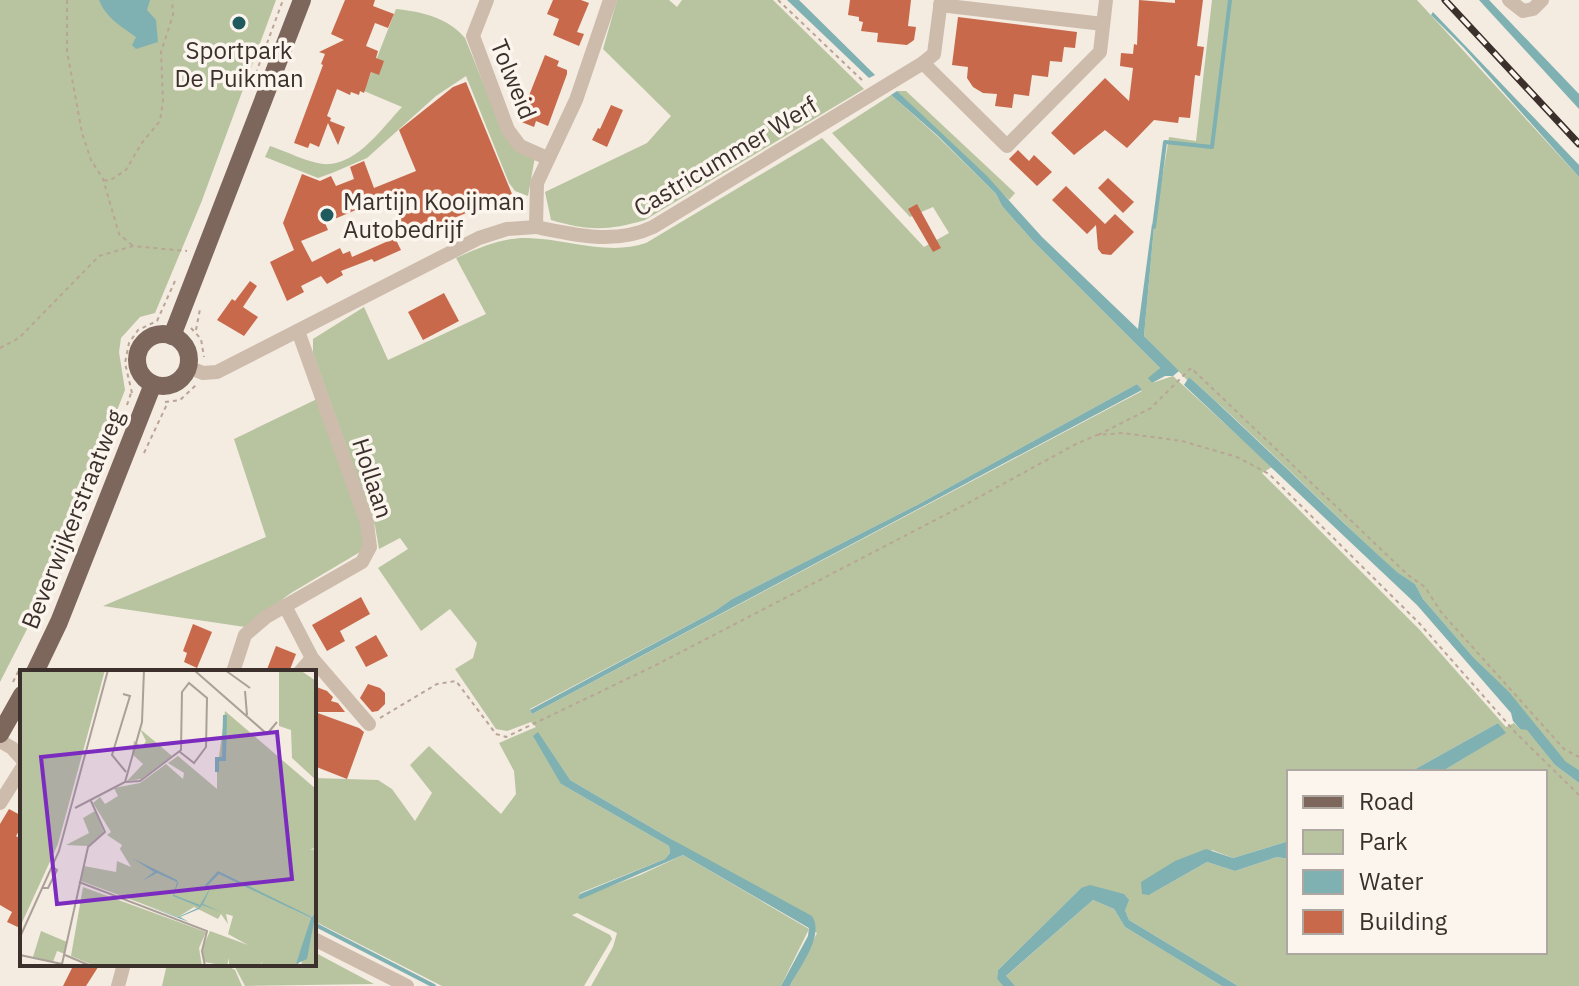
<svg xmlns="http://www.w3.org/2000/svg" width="1579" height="986" viewBox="0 0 1579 986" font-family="'IBM Plex Sans',sans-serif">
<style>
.green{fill:#b8c4a0;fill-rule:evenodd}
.water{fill:#7fb0b2}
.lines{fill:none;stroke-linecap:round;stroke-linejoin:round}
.stream{stroke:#7fb0b2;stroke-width:4}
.building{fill:#c8694b}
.path{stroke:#b9a596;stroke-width:2;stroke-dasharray:4 4;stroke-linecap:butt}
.minor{stroke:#cdbbac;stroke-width:14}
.major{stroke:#7d675c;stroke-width:18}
.rail-casing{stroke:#3b302b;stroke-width:7}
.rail{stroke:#fbf5ee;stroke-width:4;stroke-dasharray:12;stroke-linecap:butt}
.poi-dot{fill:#1f5a5e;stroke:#fbf5ee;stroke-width:3}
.labels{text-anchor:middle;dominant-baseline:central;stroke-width:7;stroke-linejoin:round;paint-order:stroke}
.poi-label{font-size:24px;fill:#3b302b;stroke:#fbf5ee}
.street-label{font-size:24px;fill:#3b302b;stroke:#fbf5ee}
.inset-river{fill:none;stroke:#7fb0b2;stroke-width:4}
.inset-road{fill:none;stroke:#aaa098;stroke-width:2}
.view{fill:#7b2cbf;fill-opacity:0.15;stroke:#7b2cbf;stroke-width:4}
.inset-edge{fill:none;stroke:#3b302b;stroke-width:4}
</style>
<rect width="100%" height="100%" fill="#f4ebe1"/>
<g class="green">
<path d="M0 0H276L201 203 155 313 140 317 121 338 119 352 125 390 47 590 0 682Z"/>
<path d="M617 0H669L677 7 682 0H773L864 89 645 220C608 231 588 231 551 220L545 192 647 143 671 116 603 49Z"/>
<path d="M1212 0H1417L1579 177V770L1566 763 1509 693 1474 658 1423 599 1415 584 1398 574C1328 509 1261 441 1189 377L1187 380 1144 336 1154 227 1169 137 1196 141Z"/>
<path d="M396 9C422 12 447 17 465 38L506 139 535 157 528 196 515 191 509 183 466 76 436 96 367 158 332 173 318 178 265 157 270 146C286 151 306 162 323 164 356 167 383 127 402 107L364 91Z"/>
<path d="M897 91H906L1015 193 1009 200Z"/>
<path d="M891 95 936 135 996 194 1002 206 1032 240 1160 368 1150 378 1152 383 1173 376 1272 467 1262 473 1419 629 1506 727 1514 723 1520 729H1527L1555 765 1579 783V986H1238L1129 920 1125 910 1081 888 998 970 997 979 1003 986H790L817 933 671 839 570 780 561 784 669 846 670 853 665 859 580 893 579 898 640 875 683 855 809 929 781 986H591L613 947 617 933 577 913 572 915 610 935 612 939 584 986H442L314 921V778L378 780 392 789 415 821 432 793 410 765 429 746 501 814 516 794 514 771 499 743 536 727 531 722 507 731 496 729 455 669 473 658 477 643 450 609 421 631 378 568 408 549 400 538 379 549 375 526 313 353V339L364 307 388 360 486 314 456 258C478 248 504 237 528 238 567 239 608 256 646 243L822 138 924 247 949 233 933 207 910 217 832 133ZM1137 384 1142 391 532 714 530 709 715 611 732 599 919 504ZM1498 723 1505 733 1441 772H1545V952H1289V859L1277 857 1235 871 1207 862 1149 895 1212 850 1233 858 1289 841V772H1410Z"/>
<path d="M317 399 363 531V548L360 552 291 593 245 627 103 606 266 537 234 439Z"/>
<path d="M1093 900 1114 909 1125 927 1222 986H1015L1005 977Z"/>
<path d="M314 952 374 984 245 986 235 967 237 964H314Z"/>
<path d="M167 964H224L235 970 242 986H162Z"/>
</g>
<g class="water">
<path d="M99 0H150L147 10 156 20 158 42 136 49 132 45 136 37C121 26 106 18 99 0Z"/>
<path d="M787 0H799L875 75 869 78Z"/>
<path d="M1479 0H1489L1579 94V109Z"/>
<path d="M1433 12 1579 165V177L1464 48 1431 15Z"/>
<path d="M897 91 987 176 1042 237 1138 329 1152 224 1154 227 1144 336 1179 371 1173 376H1165L1152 383 1148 378 1160 368 1032 240 1002 206 996 194 937 135 891 95Z"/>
<path d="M1189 377C1260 441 1327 509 1398 573L1415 584 1423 599 1474 658 1509 692 1566 762 1579 770V783L1555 765 1527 730 1520 729 1513 721 1511 713 1417 605 1184 385Z"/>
<path d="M1137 384 1142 390 532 714 530 710 715 611 732 599 919 504Z"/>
<path d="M1498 723 1506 733 1441 772H1410Z"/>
<path d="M538 732 570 780 671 839 812 916C825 936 799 967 790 986H781L808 936 809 928 683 855 581 899 578 898 580 894 665 859 670 853 669 846 561 784 533 736Z"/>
<path d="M1289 841V859L1277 857 1235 871 1207 862 1149 895 1142 894 1141 882 1175 861 1206 849 1233 858Z"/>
<path d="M1090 885 1124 894 1129 900 1125 910 1129 920 1238 986H1222L1125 927 1114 909 1093 900 1006 976 1015 986H1003L997 979 998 970 1081 888Z"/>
</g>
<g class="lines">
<g class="stream">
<path d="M1154 227 1165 142 1212 147 1230 0"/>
<path d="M314 924 434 986"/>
</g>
</g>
<g class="building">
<path d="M345 0H375L373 6 394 14 388 28 375 23 366 46 378 51 376 58 384 61 379 75 371 72 364 93 360 91 359 95 351 92 350 95 337 89 327 116 331 118 330 121 345 127 338 145 328 123 319 147 310 143 308 148 294 143 323 65 321 64 325 54 319 52 344 40 331 34Z"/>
<path d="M553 0H581L589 3 577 32 584 34 579 46 553 35 559 19 547 14Z"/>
<path d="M850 0H911L908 26 916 27 914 40 907 45 877 42 878 33 861 31 863 22 859 21V17L848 15Z"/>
<path d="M1139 0 1175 3V0H1203L1197 46 1204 47 1200 76 1195 75 1190 118 1179 117 1178 123 1154 120 1127 148 1105 130 1074 155 1051 133 1105 78 1129 101 1133 68 1120 66 1121 53 1133 54 1134 44 1137 45Z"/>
<path d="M958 17 1077 32 1075 48 1064 47 1062 62 1050 61 1048 77 1032 75 1029 96 1014 94 1012 108 995 106 997 94 983 93 973 87 967 78 968 67 952 65Z"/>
<path d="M545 55 559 61 557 66 567 70V74L548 126 536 121 534 127 519 121Z"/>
<path d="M466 82 512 194 406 238 397 215 404 212 396 193 325 223 328 230 301 241 312 262 340 248 343 254 350 251 352 257 395 238 401 250 374 262 372 259 341 271 343 275 327 284 321 276 301 286 304 292 287 301 270 262 294 250 283 223 302 174 320 181 331 176 336 186 354 179 350 167 364 161 374 188 416 171 399 130 453 87Z"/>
<path d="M611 105 623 110 607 147 592 140 598 128 600 129Z"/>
<path d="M1018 150 1029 161 1034 155 1052 172 1037 186 1009 159Z"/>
<path d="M1108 178 1134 202 1123 213 1098 188Z"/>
<path d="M1066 186 1105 224 1115 214 1134 232 1111 255 1102 254 1098 249 1096 225 1087 234 1052 200Z"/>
<path d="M917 204 941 248 933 252 908 209Z"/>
<path d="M250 281 257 286 243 307 258 317 244 336 217 320 232 299 235 301Z"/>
<path d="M444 293 459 321 423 340 408 312Z"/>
<path d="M361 597 370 614 340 631 345 641 327 651 312 625Z"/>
<path d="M193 624 212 632 197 668 184 662 187 653 183 651Z"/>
<path d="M376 635 388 656 366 667 355 647Z"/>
<path d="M276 646 296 654 289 672H266Z"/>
<path d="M368 684 380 688 385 693V704L378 711 372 712 360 698Z"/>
<path d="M314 686 327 691 333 697 331 701 338 703 345 712H315L359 728 364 732 347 779 314 766Z"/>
<path d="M9 809 22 816V826L16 836 22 840V929L7 922 12 912 0 905V824Z"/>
<path d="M74 964H100L86 986H63Z"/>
</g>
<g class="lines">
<g class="path">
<path d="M67 0V51L82 133 91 160 103 179 119 234 133 246"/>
<path d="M778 0 864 82"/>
<path d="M253 81 283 0"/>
<path d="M104 180 109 181 126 170 141 144 160 121 163 101 161 52 173 15 172 0"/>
<path d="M191 328 201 339 204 357"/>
<path d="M196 330 200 309"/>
<path d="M0 348 19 338 99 256 133 246 187 251"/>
<path d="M132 393 125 363 129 343 138 330 157 321 175 281"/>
<path d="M165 402 180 400 196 385"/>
<path d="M127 405 131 393"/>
<path d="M1098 435 1151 408 1191 368 1408 575 1425 587 1441 612 1564 749 1579 757"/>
<path d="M144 453 168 402"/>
<path d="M13 682 19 670"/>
<path d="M380 718 437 684 456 681 496 734 506 737 656 665 970 502 1076 444 1097 435 1123 433 1182 441 1237 457 1269 474 1420 624 1515 732 1579 795"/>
</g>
<g class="minor">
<path d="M487 0 473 36 508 130 520 146 547 158"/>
<path d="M1509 0 1523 11 1533 9 1542 0"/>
<path d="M940 5 1103 24"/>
<path d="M923 63 1007 146 1100 52 1106 0"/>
<path d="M536 227C576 235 615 245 653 227L923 63 934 54 941 0"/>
<path d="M188 367 203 373 217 372 479 238 507 229 536 227 537 183 576 100 610 0"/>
<path d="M285 606 312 658 369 724"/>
<path d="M233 672 245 635 266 617 362 562 370 547 367 523 298 331"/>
<path d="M300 672 312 658"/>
<path d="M0 741 12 748 22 759"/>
<path d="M0 803 22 768"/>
<path d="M314 939 407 986"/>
<path d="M118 986 124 964"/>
</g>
<g class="major">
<circle cx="163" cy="360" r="26"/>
<path d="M172 336 302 0"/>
<path d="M35 672 59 622 153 384"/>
<path d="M0 734 22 695"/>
</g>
<g class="rail-casing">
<path id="rail" d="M1445 0 1579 144"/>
</g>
<use href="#rail" class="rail"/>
</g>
<g class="poi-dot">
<circle cx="239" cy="23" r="8"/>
<circle cx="327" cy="215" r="8"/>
</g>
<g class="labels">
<g class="poi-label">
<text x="239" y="50">Sportpark<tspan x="239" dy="28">De Puikman</tspan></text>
<text x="343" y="201" text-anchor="start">Martijn Kooijman<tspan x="343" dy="28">Autobedrijf</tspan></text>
</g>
<g class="street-label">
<text transform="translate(514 79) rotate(68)">Tolweid</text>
<text transform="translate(725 156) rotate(-31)">Castricummer Werf</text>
<text transform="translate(373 478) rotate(72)">Hollaan</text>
<text transform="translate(72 519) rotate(-68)">Beverwijkerstraatweg</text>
</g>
</g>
<g transform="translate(20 670)">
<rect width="296" height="296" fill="#f4ebe1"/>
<path d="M0 0H85L38 174 0 257ZM259 0H280L296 11V110L272 88 271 60 259 56ZM205 41 296 119V177L290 180 296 179V241L292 247 270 238 291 248 278 296H240L243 291 239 296H209V288L207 296 184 292 182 279 190 261 228 275 208 264 213 246 206 244 208 254 201 244 198 249 174 237 158 247 61 211 64 196 96 202 97 191 111 197 100 179 102 175 87 165 91 162 73 133 80 127 85 134 98 126 94 118 120 113 146 94 163 109 164 103 148 93 158 86 203 124 197 119V102ZM120 59 152 86 121 109 107 111 123 94 112 84 114 71 122 77 126 71ZM75 141 84 163 68 176 46 175 69 163 63 148ZM63 217 186 262 179 278 182 296H75L51 286ZM296 246V296H281L288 263ZM21 261 47 272 45 284 37 281 33 292 13 287Z" fill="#b8c4a0"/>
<path d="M112 188 157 210 158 213 154 225 180 235 189 220 185 215 198 201 292 247 296 241 287 289 276 294 291 248 199 204 187 216 190 219 183 234 201 242 182 235 179 239 160 247 169 252 122 234 158 247 180 237 153 226 157 212 137 203 122 211 134 202Z" fill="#7fb0b2"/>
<path class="inset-river" d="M197 102V89H204L205 45"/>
<path class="inset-road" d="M174 0 247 64 257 52M205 0 230 18M225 21 227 45M103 24 110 26 92 85 106 102M105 112 120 111 161 80 162 22 169 13 187 28 186 77 174 93 160 82M55 138 105 112 122 52 124 0M59 212 187 261 182 281 185 296M23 218H28L37 200 33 197M0 267 39 181 88 0M0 285 42 294 68 177 85 162 71 131M45 285 71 296"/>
<path class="view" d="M257 62 272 209 37 234 21 87Z"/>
<rect width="296" height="296" class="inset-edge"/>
</g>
<rect x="1287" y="770" width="260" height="184" fill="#fbf5ee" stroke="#aea6a0" stroke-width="2"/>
<rect x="1303" y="796" width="40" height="12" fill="#7d675c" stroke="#aea6a0" stroke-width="2"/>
<text x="1359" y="810" font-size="24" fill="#3b302b">Road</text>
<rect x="1303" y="830" width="40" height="24" fill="#b8c4a0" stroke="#aea6a0" stroke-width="2"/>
<text x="1359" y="850" font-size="24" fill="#3b302b">Park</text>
<rect x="1303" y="870" width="40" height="24" fill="#7fb0b2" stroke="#aea6a0" stroke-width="2"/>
<text x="1359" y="890" font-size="24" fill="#3b302b">Water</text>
<rect x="1303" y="910" width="40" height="24" fill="#c8694b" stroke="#aea6a0" stroke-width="2"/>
<text x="1359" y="930" font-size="24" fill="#3b302b">Building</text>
</svg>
